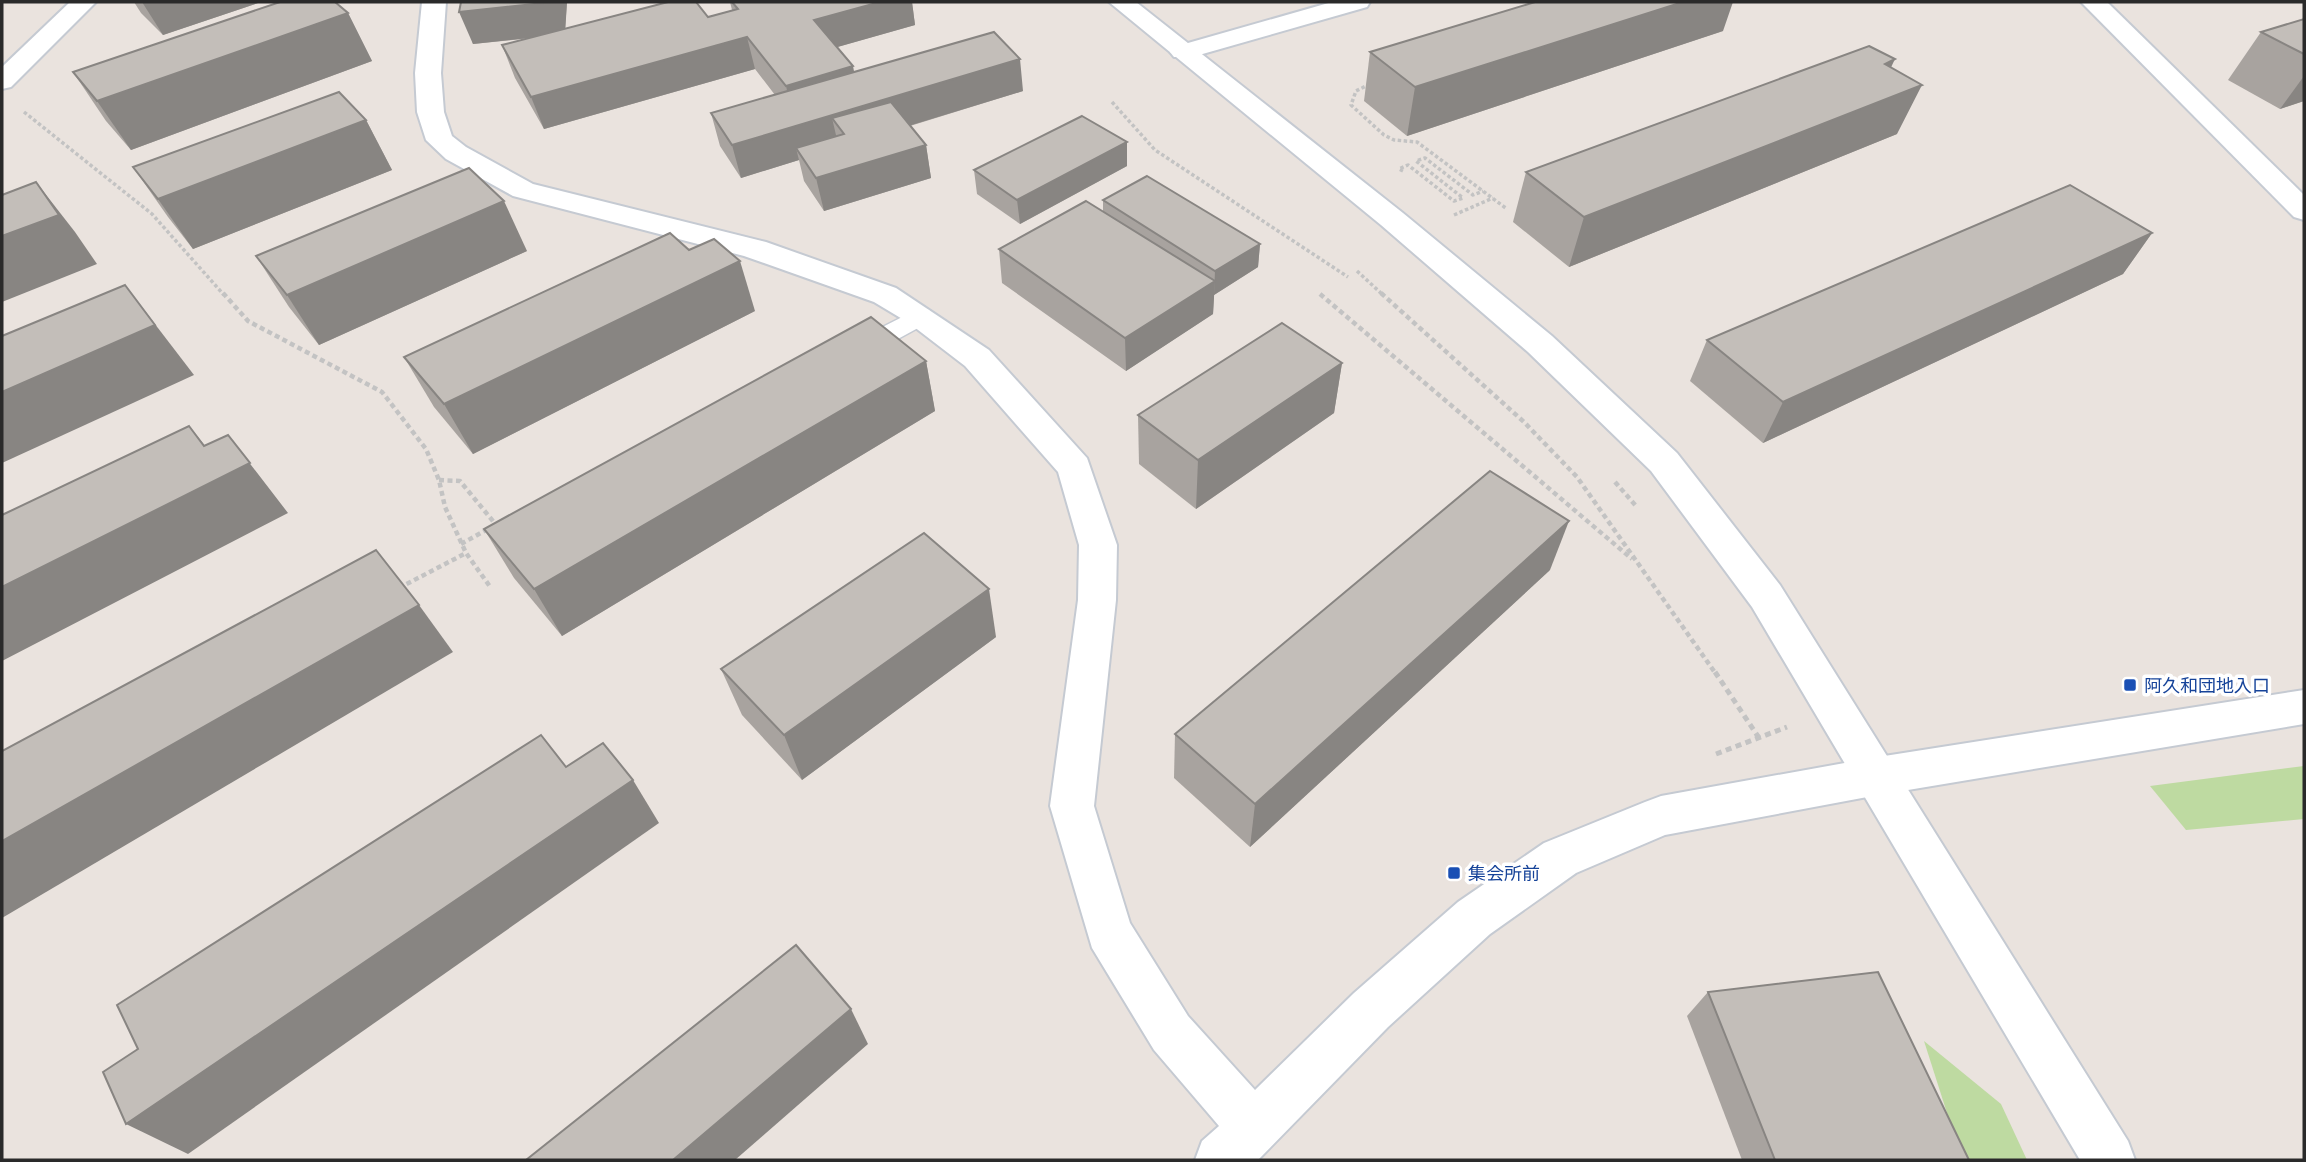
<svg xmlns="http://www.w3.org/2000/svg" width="2306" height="1162" viewBox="0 0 2306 1162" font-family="'Asap Condensed','Noto Sans JP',sans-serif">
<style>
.green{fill:#bedaa1}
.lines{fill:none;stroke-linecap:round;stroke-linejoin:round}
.lane-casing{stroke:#c5cad2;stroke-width:3}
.street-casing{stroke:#c5cad2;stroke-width:4}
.secondary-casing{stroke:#c5cad2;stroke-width:4}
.path-far2{stroke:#c3c3c3;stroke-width:3.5;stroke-dasharray:3.5 2.5;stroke-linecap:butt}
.path-far1{stroke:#c3c3c3;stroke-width:4.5;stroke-dasharray:5 3.5;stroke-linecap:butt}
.path{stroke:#c3c3c3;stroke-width:5;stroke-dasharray:6 4.5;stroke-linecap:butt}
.lane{fill:#fff;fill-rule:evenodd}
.street{fill:#fff;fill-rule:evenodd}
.secondary{fill:#fff;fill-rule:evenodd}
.wall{fill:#a8a39f}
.shaded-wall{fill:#888582}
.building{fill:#c3beb9;stroke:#888582;stroke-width:2}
.transit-dot{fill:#1a4fb4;stroke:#fff;stroke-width:2.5}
.labels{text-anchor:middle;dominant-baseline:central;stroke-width:7;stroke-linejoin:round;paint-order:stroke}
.transit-label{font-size:18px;fill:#164399;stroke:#fff;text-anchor:start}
</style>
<rect width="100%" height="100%" fill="#eae3de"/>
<g class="green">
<path d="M2304 766V819L2186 830 2150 786Z"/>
<path d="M1924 1041 2001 1104 2027 1160H1962Z"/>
</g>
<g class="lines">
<g class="lane-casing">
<path id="lane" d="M920 308 929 310 932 316 929 322 863 358 854 360 845 358 841 352 845 346Z"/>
</g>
<g class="street-casing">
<g id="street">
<path d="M70 2H96L11 87 2 89V67Z"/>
<path d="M422 2H446L441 73 444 112 452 136 466 147 533 184 766 242 896 288 989 350 1087 458 1117 545 1116 600 1094 806 1130 923 1188 1016 1255 1090 1354 993 1458 902 1544 843 1645 802 1661 796 1878 757 2304 690V724L1878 795 1665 835 1576 873 1490 934 1388 1027 1258 1160H1195L1202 1141 1219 1126 1154 1050 1092 948 1050 806 1078 600 1079 545 1058 472 965 366 909 323 874 302 744 256 513 196 446 159 426 140 417 112 415 73Z"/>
<path d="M1332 2H1370L1367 7 1192 57H1174L1170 52 1174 47Z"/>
<path d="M2081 2H2107L2304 195V220L2294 217Z"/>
</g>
</g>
<g class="secondary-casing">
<path id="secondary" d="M1109 2H1136L1403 213 1552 336 1677 453 1780 585 2128 1141 2135 1160H2080L1752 607 1651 471 1528 352 1381 225Z"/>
</g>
<g class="path-far2">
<path d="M1370 84 1356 91 1351 105 1384 135 1394 140 1417 142 1507 209"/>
<path d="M1112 102 1155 150 1348 277"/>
<path d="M24 112 152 214 224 295"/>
<path d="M1403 171 1399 169 1408 165 1454 201 1463 198 1416 161 1425 158 1473 195 1483 191"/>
<path d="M1454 215 1493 198"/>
<path d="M1357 271 1383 295"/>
</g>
<g class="path-far1">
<path d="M223 293 248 321 382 392 426 449 439 480 445 507 466 553"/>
<path d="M1381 293 1524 422 1577 477 1716 674"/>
<path d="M1320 294 1632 559"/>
<path d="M439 480 460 481 497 526"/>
<path d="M1615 482 1637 507"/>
<path d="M461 544 488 529"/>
<path d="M399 588 466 553 491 588"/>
</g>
<g class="path">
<path d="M1715 672 1759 738"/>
<path d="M1716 754 1787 727"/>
</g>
<use href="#lane" class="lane"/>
<use href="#street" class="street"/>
<use href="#secondary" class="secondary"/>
</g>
<g class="wall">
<path d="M134 2H261L163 35 141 13Z"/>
<path d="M461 2H567L565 29 708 17 732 10 730 2H912L915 25 837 47 854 72 1023 91 910 126 926 145 931 178 824 211 804 181 799 160 741 178 720 146 711 113 775 95 755 69 544 129 515 78 502 45 531 38 473 44Z"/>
<path d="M348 13 372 61 131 150 106 121 73 72Z"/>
<path d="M2304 19V101L2280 109 2228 80 2261 32Z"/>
<path d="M1723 31 1407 136 1364 101 1370 52Z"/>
<path d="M1891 67 1897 134 1569 267 1513 222 1526 172Z"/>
<path d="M366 120 392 170 193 249 168 217 133 167Z"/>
<path d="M1127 166 1020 224 977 194 974 170Z"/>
<path d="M1103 200 1260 244 1258 267 1214 295 1213 314 1126 371 1002 283 999 249 1103 212Z"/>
<path d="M2152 233 2123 274 1763 443 1690 381 1707 340Z"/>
<path d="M527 251 319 345 289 307 256 256Z"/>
<path d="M755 311 473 454 434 407 404 357Z"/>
<path d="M926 361 935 411 562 636 514 578 484 529Z"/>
<path d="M1342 363 1334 413 1196 509 1139 464 1138 415Z"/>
<path d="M1550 570 1250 847 1174 778 1175 734Z"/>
<path d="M996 637 802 780 742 715 721 669Z"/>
<path d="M1708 992 1969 1160H1742L1687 1016Z"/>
</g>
<g class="shaded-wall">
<path d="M142 2H261L163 35Z"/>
<path d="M553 2H567L565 34 473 44 459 12Z"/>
<path d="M880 2H912L915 25 820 52 814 20Z"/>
<path d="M1683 2H1733L1723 31 1407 136 1415 87Z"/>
<path d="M348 13 372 61 131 150 97 101Z"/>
<path d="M747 37 755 69 544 129 531 97Z"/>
<path d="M1020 59 1023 91 846 145 844 134 832 118 839 148H796L799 160 741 178 732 145Z"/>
<path d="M1895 59 1874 103 1922 85 1897 134 1569 267 1584 217Z"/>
<path d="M853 66 859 98 793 118 786 86Z"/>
<path d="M2304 76V101L2280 109Z"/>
<path d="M366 120 392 170 193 249 158 199Z"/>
<path d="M1127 142V166L1020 224 1017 200Z"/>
<path d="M926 145 931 178 824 211 816 178Z"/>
<path d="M36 182 75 232 97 264 2 302V236Z"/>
<path d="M504 201 527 251 319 345 287 295Z"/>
<path d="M2152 233 2123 274 1763 443 1783 402Z"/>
<path d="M1260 244 1258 267 1214 295 1215 271Z"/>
<path d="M740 261 755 311 473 454 444 404Z"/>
<path d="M1215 281 1213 314 1126 371 1125 338Z"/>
<path d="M125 285 194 375 2 463V392Z"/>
<path d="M926 361 935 411 562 636 534 589Z"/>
<path d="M1342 363 1334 413 1196 509 1198 460Z"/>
<path d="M189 426 228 474V435L288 513 2 661V587Z"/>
<path d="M1569 521 1550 570 1250 847 1255 804Z"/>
<path d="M989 589 996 637 802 780 784 735Z"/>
<path d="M419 605 453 652 2 918V841Z"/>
<path d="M633 780 659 823 188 1154 126 1124Z"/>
<path d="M851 1009 868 1044 735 1160H673Z"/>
</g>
<g class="building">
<path d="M280 2H335L348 13 97 101 73 72Z"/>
<path d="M461 2H553L459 12Z"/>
<path d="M668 2H696L708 17 738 9 732 2H880L814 20 853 66 786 86 747 37 531 97 502 45Z"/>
<path d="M1535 2H1683L1415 87 1370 52Z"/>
<path d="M2304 19V54L2261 32Z"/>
<path d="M994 32 1020 59 732 145 711 113Z"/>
<path d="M1869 46 1895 59 1885 64 1922 85 1584 217 1526 172Z"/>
<path d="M339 92 366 120 158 199 133 167Z"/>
<path d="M891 102 926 145 816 178 796 148 844 134 832 118Z"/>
<path d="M1082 116 1127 142 1017 200 974 170Z"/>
<path d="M469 168 504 201 287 295 256 256Z"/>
<path d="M1147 176 1260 244 1215 271 1103 200Z"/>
<path d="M36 182 59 215 2 236V195Z"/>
<path d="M2070 185 2152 233 1783 402 1707 340Z"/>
<path d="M1086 201 1215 281 1125 338 999 249Z"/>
<path d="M670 233 689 250 714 239 740 261 444 404 404 357Z"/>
<path d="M125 285 155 325 2 392V336Z"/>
<path d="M871 317 926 361 534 589 484 529Z"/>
<path d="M1282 323 1342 363 1198 460 1138 415Z"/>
<path d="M189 426 204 446 228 435 250 463 2 587V515Z"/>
<path d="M1490 471 1569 521 1255 804 1175 734Z"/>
<path d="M924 533 989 589 784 735 721 669Z"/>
<path d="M376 550 419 605 2 841V751Z"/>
<path d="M541 735 566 767 603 743 633 780 126 1124 103 1072 138 1049 117 1005Z"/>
<path d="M796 945 851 1009 673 1160H526Z"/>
<path d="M1878 972 1969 1160H1775L1708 992Z"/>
</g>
<g class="transit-dot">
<rect x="2123" y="678" width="14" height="14" rx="3.5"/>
<rect x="1447" y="866" width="14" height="14" rx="3.5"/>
</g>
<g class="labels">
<g class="transit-label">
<text x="2144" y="685">阿久和団地入口</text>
<text x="1468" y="873">集会所前</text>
</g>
</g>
<rect width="2306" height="1162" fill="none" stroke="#2a2a2a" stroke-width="7"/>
</svg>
